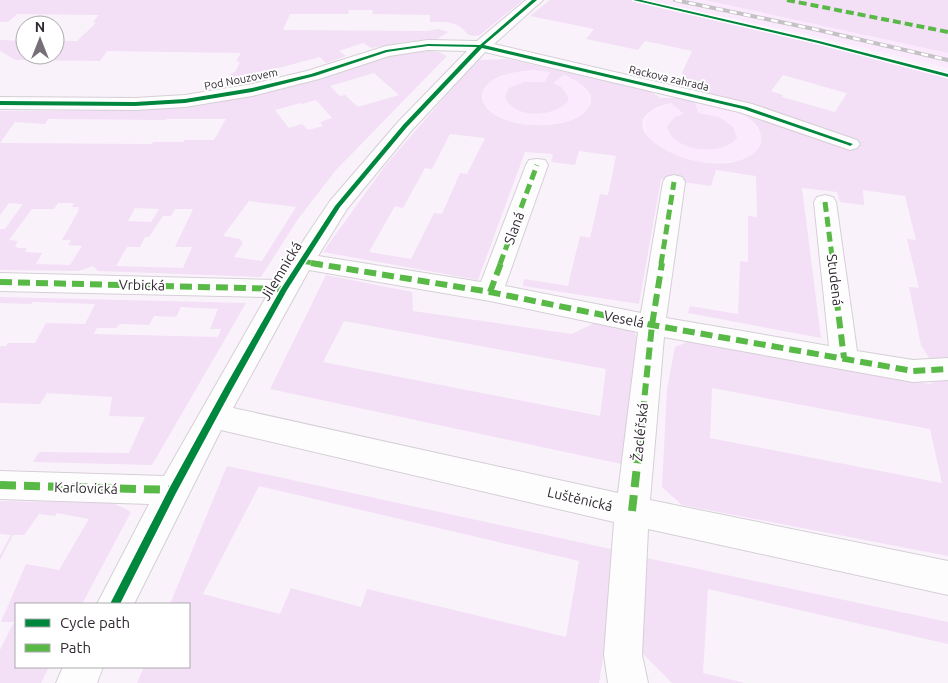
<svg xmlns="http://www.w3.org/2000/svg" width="948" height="683" viewBox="0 0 948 683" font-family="Ubuntu,sans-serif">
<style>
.built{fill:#fbeafd}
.green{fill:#f3dff6;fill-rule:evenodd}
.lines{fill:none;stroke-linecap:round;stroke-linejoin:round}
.minor-casing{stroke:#d5cfd6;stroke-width:2}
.minor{fill:#fefdfe;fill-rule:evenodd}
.rail-casing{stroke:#c5c2c5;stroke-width:4}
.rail{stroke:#fff;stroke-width:2.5;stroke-dasharray:7;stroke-linecap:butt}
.quiet-far3{stroke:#58b947;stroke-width:4;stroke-dasharray:8 4;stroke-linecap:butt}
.quiet-far2{stroke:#58b947;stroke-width:5;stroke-dasharray:10 5;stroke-linecap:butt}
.quiet-far1{stroke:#58b947;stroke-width:6;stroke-dasharray:12 6;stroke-linecap:butt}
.quiet{stroke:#58b947;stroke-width:8;stroke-dasharray:16 8;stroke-linecap:butt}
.cycleway-casing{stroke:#fff;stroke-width:3}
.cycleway{fill:#00873e;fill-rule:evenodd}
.labels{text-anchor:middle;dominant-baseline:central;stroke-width:4;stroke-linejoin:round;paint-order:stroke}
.far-street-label{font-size:11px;fill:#302931;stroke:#fff}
.street-label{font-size:14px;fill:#302931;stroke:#fff}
</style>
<rect width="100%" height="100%" fill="#faf2fb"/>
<g class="built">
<path d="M646 0H705L863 33 948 53V68L810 35Z"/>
<path d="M532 70 550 72 577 80 586 88 591 96 588 109 579 116 566 122 541 125 523 124 506 120 494 114 485 106 482 93 491 81 509 73Z"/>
<path d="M695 102H704L737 111 750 119 761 133 762 141 758 149 750 156 737 161 719 163 700 162 672 155 657 147 648 138 644 123 645 119 652 111 671 103Z"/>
</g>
<g class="green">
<path d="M0 0H523L480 35C466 38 468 32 459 26 451 21 439 22 430 22V15L372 14 373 10H349L348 14H290L283 30 428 31 438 29 448 32 436 40 412 41 371 48 363 43 339 51 346 56 326 63 320 57 248 76 249 83 203 90 204 83H226L231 73 235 72 240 62 236 61 241 53 107 51 100 61 15 60 0 51V40L25 41V55H55V41H77L96 23 93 22 99 15 17 14 8 22H0Z"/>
<path d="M550 0H632L693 13 869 56 948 78V556L682 505 662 487 667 389 675 347 695 339 929 384 942 379 921 345 909 287 919 288 907 239 916 240 905 196 863 190 864 205 840 202 837 192 802 188 821 338 688 313 690 306 738 314 740 261 748 262V216L757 217 756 176 716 170 711 186 661 179 639 304 523 286 524 279 568 286 580 236 590 238 600 194 608 195 616 156 579 151 575 165 551 162 553 154 525 152 478 280 323 252 385 166 477 60 507 59 646 89 661 98H698L682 73 692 51 645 41 638 50 586 39 594 29 530 16ZM532 70 550 72 545 82H524L509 88 505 97C514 119 554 118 568 101V96L561 87 553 83 564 75C575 80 585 84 591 96 595 137 478 134 482 93 490 74 515 72 532 70ZM783 75 846 93H847L835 112 782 97 783 95 771 91ZM695 102C709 102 727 106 739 112 765 125 772 149 741 160 689 178 595 122 671 103L684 114 675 117 667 126C672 152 722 157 737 138L733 127 719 117 698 113ZM450 134 485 138 467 174 460 173 442 214 434 213 411 259 369 252 395 206 403 208 425 168 432 169ZM712 388 930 429 942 483 710 438Z"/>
<path d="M705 0H948V53Z"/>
<path d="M421 51 439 52 447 56 336 170 298 219 261 277 98 271 93 266 79 271 0 270V229H5L23 204 9 203 0 215V111C85 111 169 112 253 95 294 87 333 73 373 60 388 55 405 54 421 51ZM374 73 399 95 358 107 345 95 340 96 330 86ZM316 100 332 118 320 122 323 126 308 130 302 124 289 128 275 110 300 103 302 104ZM48 119 165 120 167 119H226L214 140H185L183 142H153L152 144 0 143 15 122 45 124ZM249 201 296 207 262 261 234 257 243 243 240 239 223 236ZM58 203H74L72 207H79L78 209 79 210 62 240H71L68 245 82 246 70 265 36 264 42 253 25 252 27 248H18L15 246 18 241 9 240 32 209H54ZM135 208 158 209H159L151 222 128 221ZM175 209H193L175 247H192L183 268 116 266 127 247H140L145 237H149L163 216H171Z"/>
<path d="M326 275 412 292 413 311 572 334 598 321 633 329 640 345 626 465 270 389ZM344 321 606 369 600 416 323 362Z"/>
<path d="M0 297 246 303 152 465 33 462 39 452 129 453 145 417 109 416 112 397 47 393 40 404 0 403V346H6L8 343H35L46 323 85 324 95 304 33 302 31 304 0 303ZM181 307 218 309 210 329H221L218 337 94 334 97 328H116L120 324 149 325 154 316 176 317Z"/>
<path d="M227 466 620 551 599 683H137L144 667H189V604H170ZM259 486 579 561 566 637 367 589 361 607 291 588 280 614 203 594Z"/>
<path d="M0 501 113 503 131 512 82 604H16V667H49L41 683H0V650L14 622H1L26 564 59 570 89 519 57 513 55 516 39 514 24 535H13L0 560V555L11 535 0 534Z"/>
<path d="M647 558 948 622V644L708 589 703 673 745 683H672L640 651Z"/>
</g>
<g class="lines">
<g class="minor-casing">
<g id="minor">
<path d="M526 0H543L494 44 752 104 857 140 860 144 857 148 850 150 739 112 485 52 412 130 347 209 318 256 481 282 526 165 529 160 537 159 545 160 548 165 505 286 641 313 663 182 666 177 674 175 682 177 685 182 666 318 829 346 814 202 817 197 825 195 833 197 836 202 857 351 913 360 948 358V380L913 382 664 337 650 500 948 561V595L648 529 642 655 648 683H608L604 655 614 522 221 430 134 604H97L149 504 0 499V471L164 476 266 297 0 291V273L277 280 330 201 398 122 467 51 428 50 389 56 319 79 252 96 185 107 135 110 0 109V97L135 98 185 95 252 84 307 71 386 46 428 40 477 41ZM309 270 490 301 638 332 618 493 233 408Z"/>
<path d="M63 667H103L97 683H56Z"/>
</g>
</g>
<use href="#minor" class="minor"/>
<g class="rail-casing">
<path id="rail" d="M675 0 814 29 948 60"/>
</g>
<use href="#rail" class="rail"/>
<path class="quiet-far3" d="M787 0 948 32"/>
<g class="quiet-far2">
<path d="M825 202 833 264"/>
<path d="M301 261 319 264"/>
<path d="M500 264 537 165"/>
<path d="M661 264 674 182"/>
</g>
<g class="quiet-far1">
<path d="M311 263 490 292 652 325 913 371 948 369"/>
<path d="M832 263 844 358"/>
<path d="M0 282 284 289"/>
<path d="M490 292 501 263"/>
<path d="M639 449 652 325 662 263"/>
</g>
<g class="quiet">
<path d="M0 485 173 490"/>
<path d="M632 511 639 448"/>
</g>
<g class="cycleway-casing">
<g id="cycleway">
<path d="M532 0H537L484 45 747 107 853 144 850 146 848 145 743 109 482 48 407 127 340 207 287 290 231 391 176 493 120 604H110L170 487 225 387 281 289 335 206 403 125 477 47 428 46 387 52 315 76 252 92 185 103 135 106 0 105V101L135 102 185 99 252 88 311 74 386 50 428 44 480 45Z"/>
<path d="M633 0H641L819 41 948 74V77L818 43Z"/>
</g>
</g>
<use href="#cycleway" class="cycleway"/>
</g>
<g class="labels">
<g class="far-street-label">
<text transform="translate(669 78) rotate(13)">Rackova zahrada</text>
<text transform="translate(241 79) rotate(-11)">Pod Nouzovem</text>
</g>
<g class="street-label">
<text transform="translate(514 228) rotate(-70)">Slaná</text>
<text transform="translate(281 271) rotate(-59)">Jilemnická</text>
<text transform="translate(835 280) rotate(83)">Studená</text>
<text transform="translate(142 285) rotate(1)">Vrbická</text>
<text transform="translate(624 319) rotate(11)">Veselá</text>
<text transform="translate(640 432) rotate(-84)">Žacléřská</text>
<text transform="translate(86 488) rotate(2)">Karlovická</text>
<text transform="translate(580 499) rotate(13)">Luštěnická</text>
</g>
</g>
<rect x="15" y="603" width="175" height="65" fill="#ffffff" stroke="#aca9ad"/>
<rect x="25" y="619" width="25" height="8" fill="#00873e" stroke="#aca9ad"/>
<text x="60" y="628" font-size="15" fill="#302931">Cycle path</text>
<rect x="25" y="644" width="25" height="8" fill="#58b947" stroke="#aca9ad"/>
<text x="60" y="653" font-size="15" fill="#302931">Path</text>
<g transform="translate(40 40)"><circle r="24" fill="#ffffff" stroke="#aca9ad"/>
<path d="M0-4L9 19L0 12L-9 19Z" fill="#776f78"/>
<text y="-8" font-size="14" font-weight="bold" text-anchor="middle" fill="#302931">N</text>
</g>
</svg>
